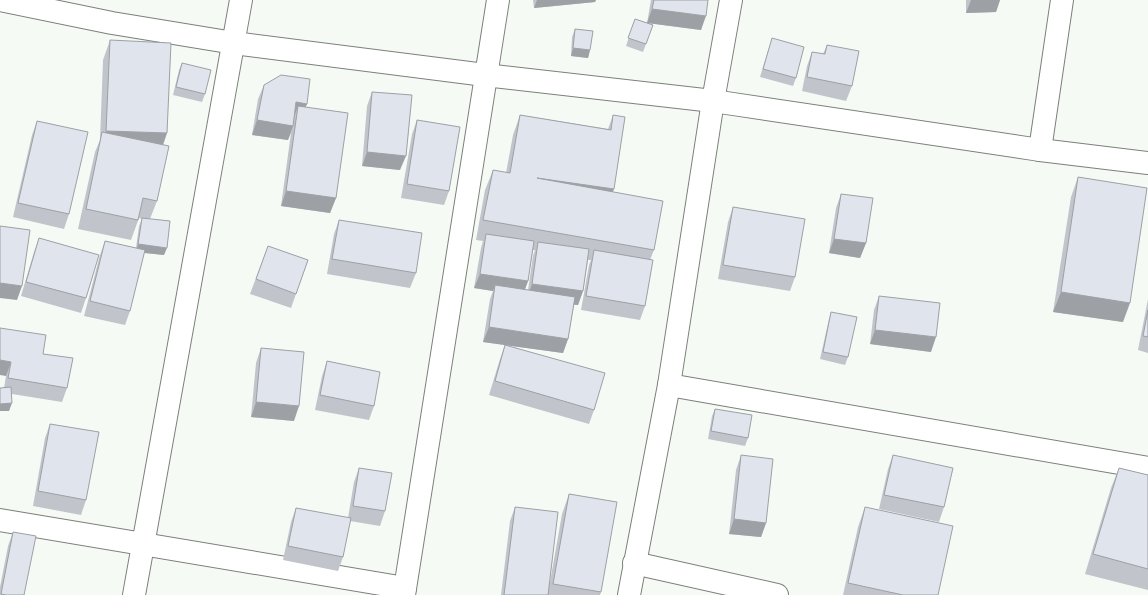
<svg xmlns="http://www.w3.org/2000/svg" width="1148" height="595" viewBox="0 0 1148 595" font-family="Quicksand,sans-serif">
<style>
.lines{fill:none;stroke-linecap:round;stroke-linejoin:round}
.minor-casing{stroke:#7b807a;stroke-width:24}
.minor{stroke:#fff;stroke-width:22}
.wall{fill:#c1c4cb;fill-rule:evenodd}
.shaded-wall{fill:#9da0a5}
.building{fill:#e0e4ec;stroke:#9da0a5}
</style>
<rect width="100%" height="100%" fill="#f5fbf4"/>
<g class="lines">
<g class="minor-casing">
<g id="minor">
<path d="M0 0 112 23 234 43 485 75 713 101 1040 150 1148 163"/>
<path d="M1040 150 1062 0"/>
<path d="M669 385 1148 468"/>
<path d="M0 520 405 588"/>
<path d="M634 563 777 595"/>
<path d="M134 595 241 0"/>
<path d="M404 595 498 0"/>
<path d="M629 595 669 385 713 101 731 0"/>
</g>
</g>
<use href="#minor" class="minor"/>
</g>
<g class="wall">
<path d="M533 0H596L595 2 534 8Z"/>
<path d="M651 0H708L701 30 648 23 653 25 643 52 626 46 635 19 647 23Z"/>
<path d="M966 0H1000L996 12 966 13Z"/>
<path d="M575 29 590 50 588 58 571 56 572 37Z"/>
<path d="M772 38 796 78 793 86 760 77Z"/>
<path d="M110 40 167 133 163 145 157 201 150 219 164 255 144 253 130 311 125 325 84 316 100 255 105 241 136 248 139 226 142 219 139 218 131 240 78 229 95 152 100 140 103 60Z"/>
<path d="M827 45 852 86 846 101 802 91 807 66 812 52 823 54Z"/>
<path d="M182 63 205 94 202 102 173 95 179 70Z"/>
<path d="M264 85 307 104 305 107 336 198 330 213 281 206 291 133 288 140 252 135 258 99Z"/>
<path d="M372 92 400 170 362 166 367 106Z"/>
<path d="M520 115 608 129 613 115V192L654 250 650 260 645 306 640 320 581 310 589 265 591 260H588L583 291 578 305H574L568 339 563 353 483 342 490 299 493 291 474 288 481 248 483 241 476 240 485 190 493 170 506 173 513 135ZM533 250H535L533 256 528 290 525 289 528 281Z"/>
<path d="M417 120 449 191 444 205 401 198 412 134Z"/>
<path d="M37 121 69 214 64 229 13 217 32 135Z"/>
<path d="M1078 177 1123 322 1053 312 1071 197Z"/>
<path d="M841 194 866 243 860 258 829 253 836 208Z"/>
<path d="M733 207 795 277 790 291 718 279 728 222Z"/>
<path d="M339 220 416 273 410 288 327 274 334 234Z"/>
<path d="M39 238 86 298 81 313 21 296 34 252Z"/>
<path d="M268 246 308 260 291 308 250 294Z"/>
<path d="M879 296 931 352 870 344 874 310Z"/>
<path d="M1148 299V353L1138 350Z"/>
<path d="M831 312 848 357 845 365 820 359 829 319Z"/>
<path d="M0 328 43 354 67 388 62 402 12 394 9 411H0V388H4L6 376Z"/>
<path d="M505 345 594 410 589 424 489 395 500 359Z"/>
<path d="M261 348 294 421 251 417 256 363Z"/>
<path d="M327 361 374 406 369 420 315 410 322 376Z"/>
<path d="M715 409 748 438 745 446 708 439 712 416Z"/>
<path d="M50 424 86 500 81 515 33 506 45 438Z"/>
<path d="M741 455 766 523 761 537 729 534 736 470Z"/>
<path d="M893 455 944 507 939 522 879 509 888 469Z"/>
<path d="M359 468 385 511 380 526 350 521 343 557 338 571 283 560 291 522 296 508 348 518 354 482Z"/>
<path d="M1119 468 1148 475V590L1085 574 1111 488Z"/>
<path d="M569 494 601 592 600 595H501L510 521 515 507 550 582 562 514Z"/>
<path d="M865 507 938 595H843L858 527Z"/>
<path d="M13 532 24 595H0V587L8 546Z"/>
</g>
<g class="shaded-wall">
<path d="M537 0H596L595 2 534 8Z"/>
<path d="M971 0H1000L996 12 966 13Z"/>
<path d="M652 9 706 16 701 30 647 23Z"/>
<path d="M573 48 590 50 588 58 571 56Z"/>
<path d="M296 102 307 104 301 118 298 106 294 117Z"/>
<path d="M257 120 293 126 288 140 252 135Z"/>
<path d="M106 131 167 133 160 153 99 151Z"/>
<path d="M367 152 406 156 400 170 362 166Z"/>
<path d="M537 178 614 189 607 209Z"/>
<path d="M286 191 336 198 330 213 281 206Z"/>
<path d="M834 239 866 243 860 258 829 253Z"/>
<path d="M138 244 167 248 164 255 136 252Z"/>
<path d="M480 274 528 281 523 295 495 285 493 291 474 288Z"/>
<path d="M0 283 22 286 17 300 0 298Z"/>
<path d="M532 284 583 291 578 305 527 298Z"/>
<path d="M1061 292 1130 303 1123 322 1053 312Z"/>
<path d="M489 327 568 339 563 353 483 342Z"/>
<path d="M875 330 936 337 931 352 870 344Z"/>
<path d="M0 360 11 362 6 376 0 375Z"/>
<path d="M256 402 299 406 294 421 251 417Z"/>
<path d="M12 403 9 411H0V404Z"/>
<path d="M734 519 766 523 761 537 729 534Z"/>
</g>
<g class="building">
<path d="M654 0H708L706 16 652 9Z"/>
<path d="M635 19 653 25 646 44 628 38Z"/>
<path d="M575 29 593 31 590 50 573 48Z"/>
<path d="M772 38 804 47 796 78 763 69Z"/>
<path d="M110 40 171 43 167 133 106 131Z"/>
<path d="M827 45 859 51 852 86 807 77 812 52 825 54Z"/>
<path d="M182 63 211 70 205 94 176 87Z"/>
<path d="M281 75 310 79 307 104 296 102 293 126 257 120 264 85Z"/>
<path d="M372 92 412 95 406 156 367 152Z"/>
<path d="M298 106 348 113 336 198 286 191Z"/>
<path d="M520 115 611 130 613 115 625 117 614 189 537 178 663 201 654 250 483 220 493 170 510 173Z"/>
<path d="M417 120 460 127 449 191 407 184Z"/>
<path d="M37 121 88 132 69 214 18 203Z"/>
<path d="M102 132 169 146 157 201 143 198 138 220 86 209Z"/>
<path d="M1078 177 1147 188 1130 303 1061 292Z"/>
<path d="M841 194 873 198 866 243 834 239Z"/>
<path d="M733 207 805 219 795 277 723 265Z"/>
<path d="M142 218 170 221 167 248 138 244Z"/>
<path d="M339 220 422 233 416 273 332 259Z"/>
<path d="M0 226 30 230 22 286 0 283Z"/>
<path d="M486 234 534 241 528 281 480 274Z"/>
<path d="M39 238 99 255 86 298 26 282Z"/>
<path d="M105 241 145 250 130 311 90 301Z"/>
<path d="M538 242 589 249 583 291 532 284Z"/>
<path d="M268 246 308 260 296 294 256 279Z"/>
<path d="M594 250 653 260 645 306 586 296Z"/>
<path d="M495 285 575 297 568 339 489 327Z"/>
<path d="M879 296 940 303 936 337 875 330Z"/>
<path d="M1148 310V337L1143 336Z"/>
<path d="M831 312 857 317 848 357 823 352Z"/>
<path d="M0 328 46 335 43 354 73 358 67 388 8 378 11 362 0 360Z"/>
<path d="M505 345 605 373 594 410 495 381Z"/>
<path d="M261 348 304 352 299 406 256 402Z"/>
<path d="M327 361 380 372 374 406 320 395Z"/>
<path d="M11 387 12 403 0 404V388Z"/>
<path d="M715 409 752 415 748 438 711 431Z"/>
<path d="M50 424 99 432 86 500 38 491Z"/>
<path d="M741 455 773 459 766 523 734 519Z"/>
<path d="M893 455 953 468 944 507 884 495Z"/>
<path d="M359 468 392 473 385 511 353 506Z"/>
<path d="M1119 468 1148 475V569L1093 554Z"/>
<path d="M569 494 617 502 601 592 553 584Z"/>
<path d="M515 507 558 512 548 595H504Z"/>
<path d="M865 507 953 526 938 595H903L848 583Z"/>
<path d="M296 508 351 518 343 557 288 546Z"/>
<path d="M13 532 36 536 24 595H6L1 594Z"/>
</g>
</svg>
